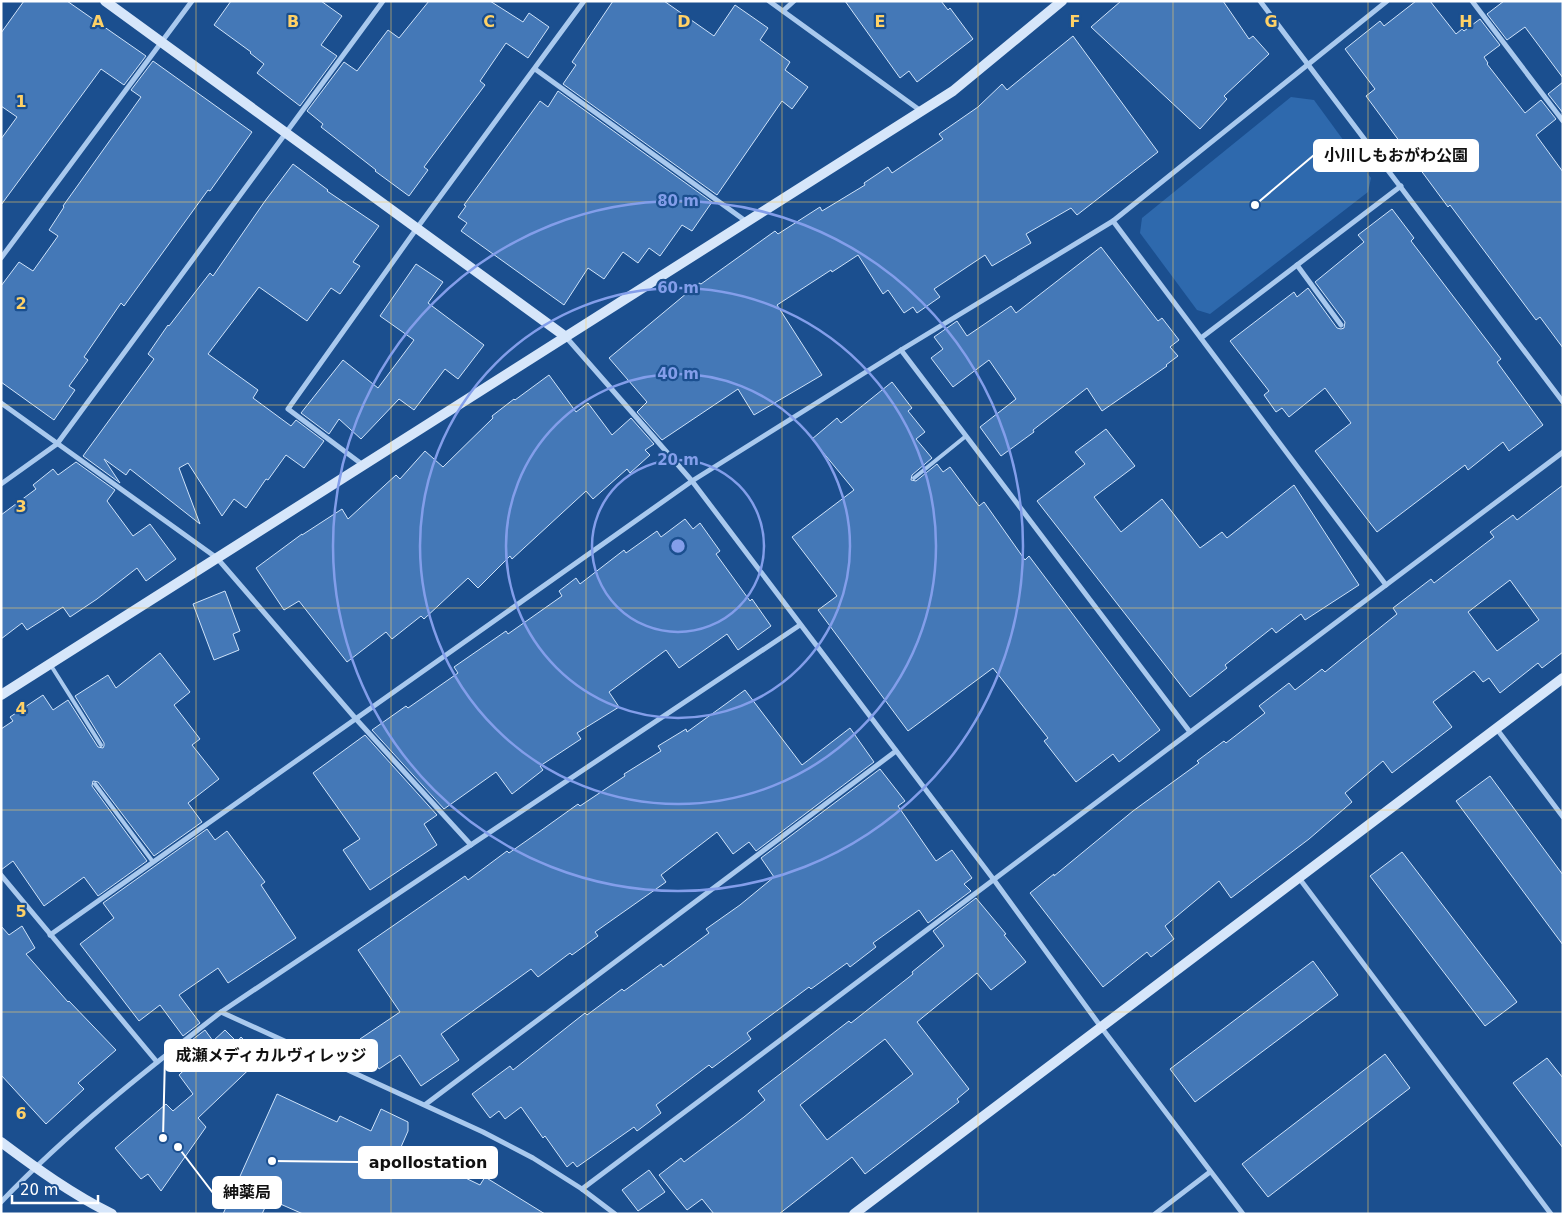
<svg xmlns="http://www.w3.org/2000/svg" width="1564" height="1215" viewBox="0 0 1564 1215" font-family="'DejaVu Sans','Noto Sans JP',sans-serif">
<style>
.green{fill:#2e69ad}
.building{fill:#4478b7;stroke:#cfe3fa;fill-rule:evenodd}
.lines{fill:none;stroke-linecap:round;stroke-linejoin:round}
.lane{stroke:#a9c9ee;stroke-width:4}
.street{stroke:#a9c9ee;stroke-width:5}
.secondary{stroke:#d6e6fa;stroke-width:10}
.grid{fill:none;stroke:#ffd166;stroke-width:1;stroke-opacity:0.55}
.ring{fill:none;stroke:#839eea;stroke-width:2.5}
.grid-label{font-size:16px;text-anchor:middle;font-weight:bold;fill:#ffd166;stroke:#1b4f8f;stroke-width:4.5;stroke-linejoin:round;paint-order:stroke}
.centre{fill:#839eea;stroke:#1b4f8f;stroke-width:2.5}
.ring-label{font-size:15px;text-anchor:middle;font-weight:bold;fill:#839eea;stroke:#1b4f8f;stroke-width:4.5;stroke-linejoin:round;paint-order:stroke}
.leader{fill:none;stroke:#fff;stroke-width:2}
.callout-dot{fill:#fff;stroke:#1b4f8f;stroke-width:2}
.callout{fill:#fff;stroke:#fff;stroke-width:2}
.callout-label{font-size:16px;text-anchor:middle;font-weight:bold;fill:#111}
</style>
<rect width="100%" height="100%" fill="#1b4f8f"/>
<path class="green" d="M1291 97 1314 100 1371 178 1368 192 1210 314 1197 310 1140 233 1142 218Z"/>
<g class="building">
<path d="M24 1H67L146 56 124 85 101 69 1 205V139L17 117 1 106V33Z"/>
<path d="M231 1H321L342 16 321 45 337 56 300 106 257 73 264 64 250 53 251 52 214 25Z"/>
<path d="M429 1H490L523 22 529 13 549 27 528 58 506 43 480 81 485 85 424 167 428 170 409 196 375 171 376 170 321 127 323 124 307 111 344 62 357 71 388 30 399 38Z"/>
<path d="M613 1H664L714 36 735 5 768 28 760 40 790 62 785 70 808 87 792 109 782 101 717 195 563 84 576 65 572 62Z"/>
<path d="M845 1H941L948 10 950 8 973 39 917 82 909 71 900 78Z"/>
<path d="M1121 1H1223L1249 39 1253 36 1269 54 1224 96 1227 99 1200 129 1091 27Z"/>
<path d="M1416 1H1430L1456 34 1462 29 1464 31 1480 19 1500 45 1484 57 1488 63 1487 64 1525 113 1541 100 1556 119 1536 135 1563 172V348L1540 317 1536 320 1450 205 1448 207 1366 96 1375 89 1345 49 1380 21 1384 26Z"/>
<path d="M1504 1H1563V78L1525 27 1507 40 1487 14Z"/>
<path d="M1073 36 1158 152 1077 215 1071 208 1026 234 1031 243 992 266 985 255 934 289 940 297 917 313 913 307 904 313 888 290 883 294 858 255 832 272 831 270 777 305 822 375 754 415 738 389 662 440 637 412 647 402 609 358 699 283 701 284 775 231 778 234 820 207 822 211 865 185 864 183 888 167 892 173 943 139 939 134 978 107 1002 84 1007 90Z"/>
<path d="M153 61 252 132 210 191 208 190 124 306 121 303 84 357 88 360 69 386 75 390 54 420 1 382V286L19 262 33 271 58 236 49 230 64 207 63 206 141 97 131 90Z"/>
<path d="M1563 82V113L1548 94Z"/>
<path d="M558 91 712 202 692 231 682 225 660 256 649 248 638 263 623 252 604 279 588 268 564 305 461 231 467 223 458 217 466 206 464 205 540 101 548 107Z"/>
<path d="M293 164 328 190 327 191 379 226 353 262 360 266 340 294 331 288 307 321 259 287 208 354 258 390 253 398 291 426 296 420 324 441 304 468 286 455 268 480 266 479 246 508 234 499 222 516 188 463 179 468 200 524 130 469 126 475 104 459 120 483 83 456 154 359 148 354 168 325 169 326 210 273 213 276 265 201Z"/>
<path d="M1392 209 1414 238 1411 241 1501 359 1497 362 1543 425 1509 451 1503 442 1468 470 1465 465 1377 532 1315 451 1351 423 1325 388 1289 417 1282 408 1276 412 1264 395 1269 391 1230 341 1294 292 1297 297 1308 288 1337 328 1341 329 1344 328 1345 322 1315 282 1364 242 1358 235Z"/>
<path d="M1101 247 1158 321 1162 318 1179 340 1170 347 1178 356 1166 365 1167 366 1102 411 1087 388 1033 430 1034 432 1001 456 980 427 1016 399 989 360 953 387 931 358 943 349 934 337 957 321 967 336 1011 306 1016 313Z"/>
<path d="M416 264 443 282 428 303 484 345 458 379 445 369 414 410 399 399 361 439 339 419 329 434 301 413 343 360 378 388 414 340 380 316Z"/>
<path d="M549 375 576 412 588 403 612 435 631 418 654 444 645 450 650 455 630 473 627 469 593 499 586 491 512 559 510 556 478 588 468 578 424 619 421 616 392 639 386 632 347 662 299 601 284 610 256 568 302 534V535L342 509 348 519 396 475 400 479 425 451 443 467 493 418 492 416 514 399 515 400Z"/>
<path d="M892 382 912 408 908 411 925 432 916 439 932 458 912 475 911 480 916 481 937 464 943 472 950 467 979 506 984 502 1025 560 1029 556 1160 730 1119 762 1113 754 1076 782 1044 741 1048 738 993 668 908 731 818 610 837 596 792 537 854 490 812 439 837 418 841 423Z"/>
<path d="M1106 429 1135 466 1094 497 1121 532 1162 499 1200 548 1222 532 1227 538 1294 485 1359 585 1305 620 1301 614 1276 633 1272 628 1225 665 1227 668 1190 697 1037 501 1085 464 1075 452Z"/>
<path d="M76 462 115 490 107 501 133 536 150 524 176 559 146 581 137 568 97 599 70 617 63 607 27 630 22 623 1 639V515L36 489 33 485 53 469 58 475Z"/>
<path d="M1563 485V652L1542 668 1538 663 1500 693 1489 678 1483 682 1474 671 1433 702 1452 727 1392 773 1383 761 1345 793 1352 802 1309 839 1231 898 1219 881 1165 926 1174 939 1151 957 1147 952 1103 987 1030 893 1054 874V876L1133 811 1199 763 1197 761 1224 741 1226 743 1265 713 1259 706 1289 683 1295 690 1322 669 1325 672 1397 614 1393 608 1431 579 1434 583 1494 537 1490 532 1513 515 1517 520ZM1510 580 1539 620 1497 651 1468 612Z"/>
<path d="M685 519 693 529 700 523 720 551 716 554 750 601 752 599 771 626 738 650 727 634 679 668 666 650 609 692 619 707 577 733 581 739 540 766 543 770 512 794 496 772 444 809 372 730 406 706 408 708 458 673 454 667 506 631 508 634 562 596 559 591 576 578 580 584 624 550 626 553 657 531 661 537Z"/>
<path d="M225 591 240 631 233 634 239 650 214 660 193 604Z"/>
<path d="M160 653 190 692 174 705 200 739 192 745 219 779 188 803 202 822 154 856 98 782 93 781 92 786 147 861 98 896 84 877 44 906 13 861 1 870V729L13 721 10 717 43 695 53 710 68 700 98 747 103 748 104 746V743L75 696 108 675 116 688Z"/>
<path d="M745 690 802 765 850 728 874 762 756 851 749 842 733 854 717 832 661 875 666 882 595 932 598 936 572 955 570 953 538 977 531 969 441 1034 459 1060 421 1086 400 1055 379 1069 360 1039 400 1012 358 950 465 876 468 880 507 851 509 853 539 832 578 804 580 806 625 776 624 774 661 751 658 746 686 729 687 732Z"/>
<path d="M365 735 437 815 424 824 437 845 370 890 343 850 360 839 313 773Z"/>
<path d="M880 769 905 801 898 806 936 861 952 850 972 878 964 884 971 891 928 923 919 910 873 943 876 947 850 967 847 963 811 989 809 987 747 1033 751 1039 712 1068 709 1065 656 1105 661 1113 637 1131 634 1127 577 1167 573 1162 567 1167 545 1136 543 1138 521 1107 505 1119 499 1111 490 1118 472 1094 510 1066 513 1070 585 1013 587 1015 622 989 624 991 661 964 663 967 709 933 706 929 740 905 774 877 761 858Z"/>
<path d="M1490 776 1563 875V945L1456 801Z"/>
<path d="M207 829 215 840 227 831 265 882 261 885 296 938 228 983 218 968 179 995 200 1023 183 1036 160 1005 139 1021 80 944 114 918 103 903Z"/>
<path d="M1402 852 1517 1002 1485 1026 1370 876Z"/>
<path d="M976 898 1006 934 1004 935 1026 962 991 990 977 973 917 1022 969 1089 957 1099 959 1102 865 1174 852 1157 779 1214H714L702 1199 687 1210 659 1175 681 1158 684 1162 744 1117 765 1100 758 1091 849 1021 851 1023 913 974 912 972 944 946 933 931ZM885 1039 913 1074 827 1140 800 1105Z"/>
<path d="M1 926 9 935 22 926 35 948 26 954 68 1002 69 1001 116 1050 78 1083 84 1089 46 1124 1 1075Z"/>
<path d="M1313 961 1338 995 1195 1102 1170 1069Z"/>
<path d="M205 1030 213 1041 225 1030 237 1042 241 1037 261 1058 198 1118 206 1127 161 1191 148 1174 141 1179 115 1148 166 1104 173 1111 193 1094 179 1075 195 1060 192 1057 196 1054 188 1043Z"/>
<path d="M1385 1054 1410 1088 1268 1197 1242 1164Z"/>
<path d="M1547 1058 1563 1078V1148L1513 1083Z"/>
<path d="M277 1094 337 1122 340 1116 371 1131 381 1109 408 1122V1131L401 1147 480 1185 485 1177 545 1214H303L269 1199 262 1214H223Z"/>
<path d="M649 1170 665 1192 638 1211 622 1190Z"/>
</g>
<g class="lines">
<g class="lane">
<path d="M914 478 966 436"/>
<path d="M50 664 101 745"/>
<path d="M95 784 153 862"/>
</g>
<g class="street">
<path d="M769 1 921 111"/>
<path d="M1260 1 1563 402"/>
<path d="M1472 1 1563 121"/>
<path d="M783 11 794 1"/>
<path d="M535 69 747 222"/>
<path d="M1113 221 1386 585"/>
<path d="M1 258 192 1"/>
<path d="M1297 265 1341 325"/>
<path d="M566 337 692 481 994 880 1101 1027 1243 1214"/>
<path d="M1201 338 1401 186"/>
<path d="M901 350 1190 732"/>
<path d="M1 403 217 558 356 719 471 845"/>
<path d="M363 465 288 409 417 228 584 1"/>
<path d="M1 484 57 444 383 1"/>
<path d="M1496 728 1563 817"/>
<path d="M1 875 157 1062"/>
<path d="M1299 878 1551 1214"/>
<path d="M50 935 692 481 901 350 1113 221 1387 1"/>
<path d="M221 1012 483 1132 533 1158 582 1189 615 1214"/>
<path d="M426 1104 896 751"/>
<path d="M582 1189 1563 452"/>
<path d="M1 1202C68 1132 145 1071 221 1012L800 625"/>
<path d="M1155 1214 1210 1172"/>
</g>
<g class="secondary">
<path d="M105 1 566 337"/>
<path d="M1 695 953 91 1062 1"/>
<path d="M1 1142C37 1169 72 1194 112 1214"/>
<path d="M854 1214 1563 678"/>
</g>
</g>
<path class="grid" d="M196 1V1214M391 1V1214M586 1V1214M782 1V1214M978 1V1214M1173 1V1214M1368 1V1214M1 202H1563M1 405H1563M1 608H1563M1 810H1563M1 1012H1563"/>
<g class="ring">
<circle cx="678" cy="546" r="86"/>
<circle cx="678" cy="546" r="172"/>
<circle cx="678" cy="546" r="258"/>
<circle cx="678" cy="546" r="345"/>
</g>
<g class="grid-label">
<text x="98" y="27">A</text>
<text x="293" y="27">B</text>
<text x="489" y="27">C</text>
<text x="684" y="27">D</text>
<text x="880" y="27">E</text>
<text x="1075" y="27">F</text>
<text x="1271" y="27">G</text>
<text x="1466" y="27">H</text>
<text x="21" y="107">1</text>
<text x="21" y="309">2</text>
<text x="21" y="512">3</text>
<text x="21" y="714">4</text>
<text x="21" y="917">5</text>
<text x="21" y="1119">6</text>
</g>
<circle cx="678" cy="546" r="8" class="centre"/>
<g class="ring-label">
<text x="678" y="206">80 m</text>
<text x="678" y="293">60 m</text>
<text x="678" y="379">40 m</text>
<text x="678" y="465">20 m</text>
</g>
<path class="leader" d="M1255 205L1314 155M163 1138L165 1056M272 1161L359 1162M178 1147L213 1193"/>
<g class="callout-dot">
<circle cx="1255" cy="205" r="5"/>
<circle cx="163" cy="1138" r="5"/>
<circle cx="272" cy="1161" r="5"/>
<circle cx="178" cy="1147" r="5"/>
</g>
<g class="callout">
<rect x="1314" y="140" width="164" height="31" rx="5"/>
<rect x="165" y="1040" width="212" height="31" rx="5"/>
<rect x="359" y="1147" width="138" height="31" rx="5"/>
<rect x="213" y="1177" width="68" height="31" rx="5"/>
</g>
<g class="callout-label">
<text x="1396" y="161">小川しもおがわ公園</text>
<text x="271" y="1061">成瀬メディカルヴィレッジ</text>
<text x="428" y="1168">apollostation</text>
<text x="247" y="1198">紳薬局</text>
</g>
<rect width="1564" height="1215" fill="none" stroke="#ffffff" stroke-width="5"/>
<path d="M12 1195v8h86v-8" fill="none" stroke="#ffffff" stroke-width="2.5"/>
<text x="20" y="1195" font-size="15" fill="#ffffff" stroke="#1b4f8f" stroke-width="4" paint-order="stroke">20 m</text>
</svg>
